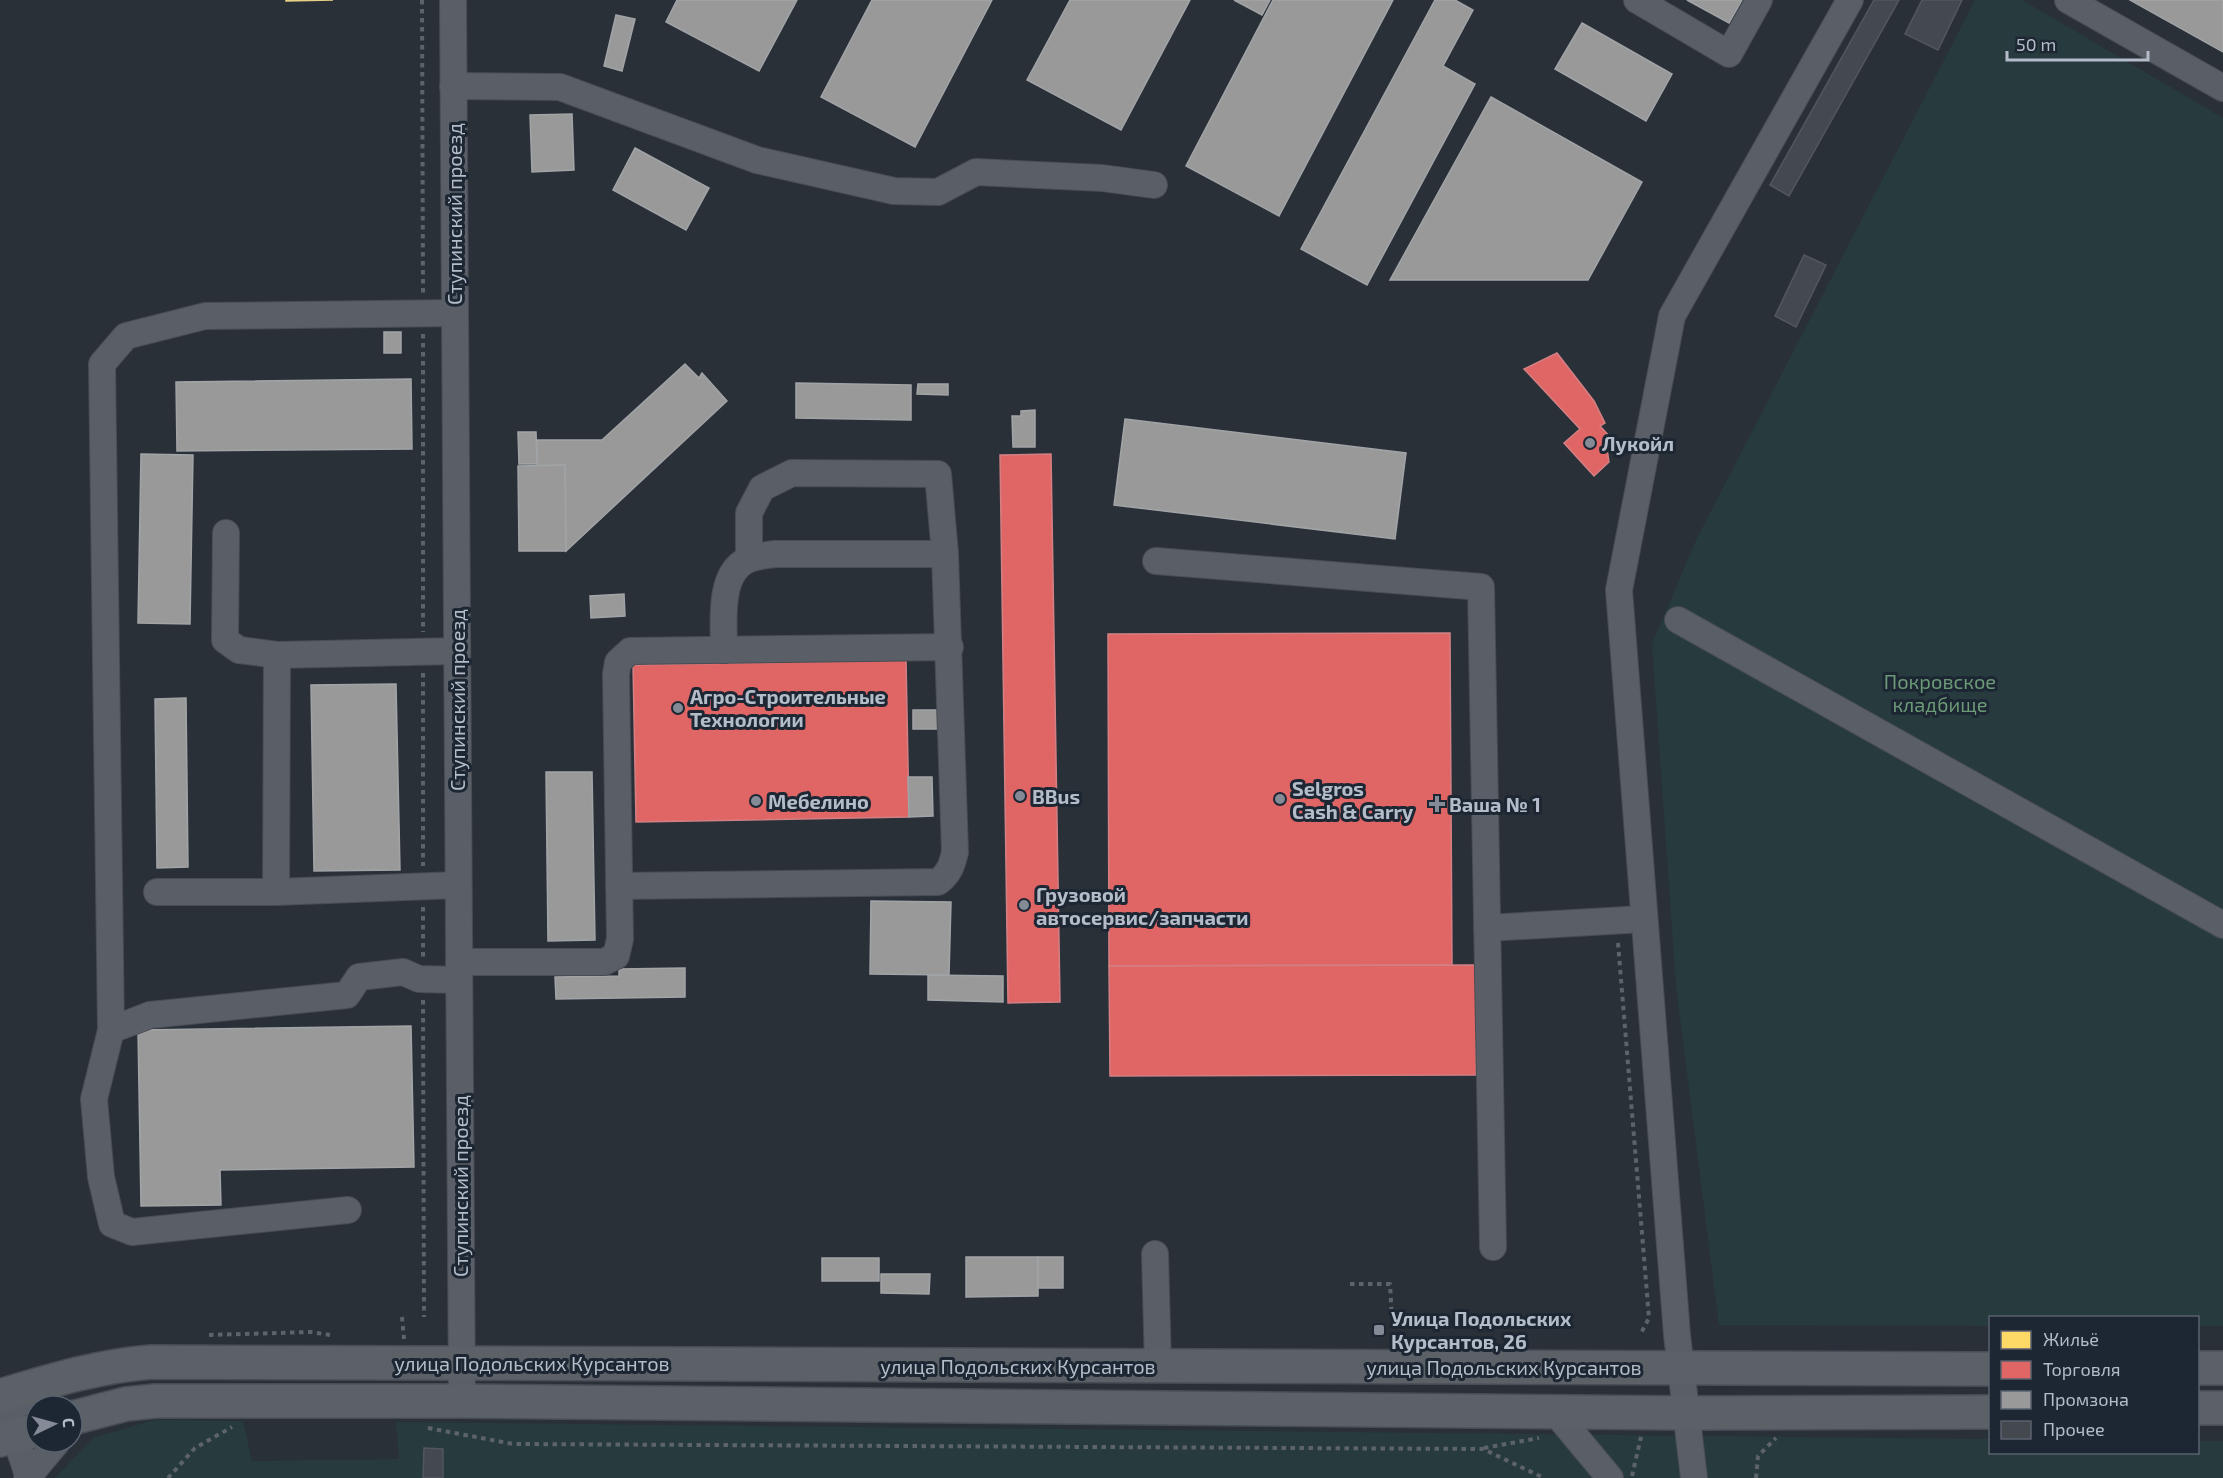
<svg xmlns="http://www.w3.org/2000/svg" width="2223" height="1478" viewBox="0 0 2223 1478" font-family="'Exo 2',sans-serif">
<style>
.green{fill:#273a3e}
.homes{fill:#ffd966;stroke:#e8d084;stroke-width:1.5}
.shops{fill:#e06666;stroke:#d38084;stroke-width:1.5}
.industry{fill:#999;stroke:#a1a4a7;stroke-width:1.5}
.building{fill:#444950;stroke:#52575f;stroke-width:1.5}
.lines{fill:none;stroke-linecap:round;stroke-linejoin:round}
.minor-casing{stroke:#484c53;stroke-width:28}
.major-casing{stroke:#484c55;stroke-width:36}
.path{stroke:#5d636a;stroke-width:4;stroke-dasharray:4.5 4.5;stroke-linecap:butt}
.minor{stroke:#5a5e66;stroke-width:26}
.major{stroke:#5c6168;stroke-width:33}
.poi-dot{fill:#848b96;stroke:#1d2633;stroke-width:2}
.labels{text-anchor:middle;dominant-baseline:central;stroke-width:6;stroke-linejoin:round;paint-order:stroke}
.street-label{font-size:20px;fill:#b4bcc9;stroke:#1d2633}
.poi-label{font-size:20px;font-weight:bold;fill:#b4bcc9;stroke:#1d2633;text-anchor:start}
.park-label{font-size:20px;fill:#6b9a76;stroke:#1d2633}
</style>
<rect width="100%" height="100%" fill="#2a3038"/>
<g class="green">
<path d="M1975 0H2022L2223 118V1326H2198V1318H1990V1326L1719 1325 1676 986 1652 644 1696 540Z"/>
<path d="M154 1420 243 1421 252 1461 399 1459 396 1422 1990 1439V1452H2198V1441H2223V1478H55L93 1438Z"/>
</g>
<path class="homes" d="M286 0H333L286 1Z"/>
<g class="shops">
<path d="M1557 353 1594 401 1605 423 1600 426 1611 438 1606 442 1609 462 1594 476 1564 443 1580 429 1524 369Z"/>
<path d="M1051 454 1060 1002 1008 1003 1000 455Z"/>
<path d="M1450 633 1452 965 1109 966 1108 634Z"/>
<path d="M906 660 909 817 636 822 633 665Z"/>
<path d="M1476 965V1075L1110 1076 1109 966Z"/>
</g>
<g class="industry">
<path d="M677 0H797L759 71 666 22Z"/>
<path d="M872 0H992L915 147 821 97Z"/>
<path d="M1070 0H1190L1121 130 1027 80Z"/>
<path d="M1234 0H1270L1262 15Z"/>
<path d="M1273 0H1393L1279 216 1186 166Z"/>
<path d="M1435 0H1455L1473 10 1443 66 1475 84 1367 285 1301 249Z"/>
<path d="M1687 0H1742L1729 23Z"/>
<path d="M2130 0H2223V52Z"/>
<path d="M616 15 635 19 622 71 604 66Z"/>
<path d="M1582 23 1672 74 1646 121 1555 69Z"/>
<path d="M1491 97 1642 182 1588 280H1390Z"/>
<path d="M572 114 574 170 532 172 530 115Z"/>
<path d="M635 148 709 188 686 230 613 190Z"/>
<rect x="384" y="332" width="17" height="21"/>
<path d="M685 364 699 378 702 373 727 401 566 551 565 465 537 466V440H602Z"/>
<path d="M411 379 412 449 177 451 176 382Z"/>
<path d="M796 383 911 385V420L796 418Z"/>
<path d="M918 384H948V395L917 394Z"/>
<path d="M1035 410V447H1013L1012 416H1021V411Z"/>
<path d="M1125 419 1406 453 1395 539 1114 505Z"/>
<path d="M518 432H536L537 464H519Z"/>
<path d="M141 454 193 455 190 624 138 623Z"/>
<path d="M565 465 566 551H519L518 466Z"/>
<path d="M624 594 625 616 591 618 590 596Z"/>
<path d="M396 684 400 870 314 871 311 685Z"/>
<path d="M186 698 188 867 157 868 155 699Z"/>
<path d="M913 710H938L939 729H913Z"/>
<path d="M546 772H592L595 940 548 941Z"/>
<path d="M908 777H932L933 816 909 817Z"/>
<path d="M871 901 951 902 949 975 870 974Z"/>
<path d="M685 968V997L556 999 555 977 619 976V969Z"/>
<path d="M928 975 1003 976V1002L928 1000Z"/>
<path d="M411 1026 414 1167 220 1170 221 1205 141 1206 138 1030Z"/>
<path d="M966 1257H1038V1296L966 1297Z"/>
<rect x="1038" y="1257" width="25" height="31"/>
<rect x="822" y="1258" width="57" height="23"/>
<path d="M881 1274H930L929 1294 881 1293Z"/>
</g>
<g class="building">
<path d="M1874 0H1899L1789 196 1770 185Z"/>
<path d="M1922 0H1962L1938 50 1905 34Z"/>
<path d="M1804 255 1826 265 1796 327 1775 316Z"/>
<path d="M424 1448 443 1449V1478H423Z"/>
</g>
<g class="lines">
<g class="minor-casing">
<g id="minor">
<path d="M453 0 462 1401"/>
<path d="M1637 0 1729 54 1759 0"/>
<path d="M2068 0 2223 88"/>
<path d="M453 86 560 87 757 160 894 191 938 192 976 172 1102 178 1154 185"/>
<path d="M226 533 225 640 239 650 277 655"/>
<path d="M749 559V513L762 488 792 473 938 474 945 554"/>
<path d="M1156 561 1481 587 1493 1247"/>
<path d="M1678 620 2223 925"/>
<path d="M457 651 277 655 276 892 458 885"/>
<path d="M619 886 938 882C949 874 952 865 955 852L945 554H775C767 555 759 556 752 558 717 569 724 622 724 650"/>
<path d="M157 892H276"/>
<path d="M1487 928 1644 919"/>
<path d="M459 962H604L616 956 620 939 616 674 618 662 630 651 950 647"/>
<path d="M111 1030 102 364 126 336 205 316 455 313"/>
<path d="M348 1210 132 1232 112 1224 101 1177 94 1099 111 1030 150 1015 347 995 359 977 403 972 419 979 459 980"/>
<path d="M1155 1254 1158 1367"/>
<path d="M1555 1412 1610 1478"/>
<path d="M0 1422 13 1408 37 1389"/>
<path d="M1 1423 15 1436 28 1475"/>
<path d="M27 1478 57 1442"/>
<path d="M1694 1478 1677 1335 1619 590 1672 316 1850 0"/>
</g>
</g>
<g class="major-casing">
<g id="major">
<path d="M2198 1368H2223"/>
<path d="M0 1396C50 1381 98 1366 151 1362L1990 1369"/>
<path d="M2198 1408H2223"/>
<path d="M72 1418 126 1404 155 1401H462L1685 1413 1990 1412"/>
<path d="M0 1440 36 1430"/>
</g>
</g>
<g class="path">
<path d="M422 0 423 293"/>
<path d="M423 334V632"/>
<path d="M423 673V866"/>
<path d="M423 907V959"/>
<path d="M1618 943 1649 1318 1640 1335"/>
<path d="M423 1000 424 1317"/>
<path d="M1350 1284H1390L1392 1319"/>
<path d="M402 1317 404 1339"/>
<path d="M209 1335 311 1332 330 1335"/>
<path d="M428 1428 513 1444 1483 1449 1544 1478"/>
<path d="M1484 1448 1539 1438"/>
<path d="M1632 1476 1641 1437"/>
<path d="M168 1478 195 1448 232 1427"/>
<path d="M1756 1478 1758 1456 1776 1438"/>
</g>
<use href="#minor" class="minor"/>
<use href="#major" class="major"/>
</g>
<g class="poi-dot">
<circle cx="1590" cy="443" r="6"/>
<circle cx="678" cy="708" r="6"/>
<circle cx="1020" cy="796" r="6"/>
<circle cx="1280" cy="799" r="6"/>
<circle cx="756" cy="801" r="6"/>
<path d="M1434 795h6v6h6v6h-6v6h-6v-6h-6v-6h6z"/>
<circle cx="1024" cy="905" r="6"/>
<rect x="1373" y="1324" width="12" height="12" rx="3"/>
</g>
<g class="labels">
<g class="street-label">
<text transform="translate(454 214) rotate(-90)">Ступинский проезд</text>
<text transform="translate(457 700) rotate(-90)">Ступинский проезд</text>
<text transform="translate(460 1186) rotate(-90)">Ступинский проезд</text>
<text x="532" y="1363">улица Подольских Курсантов</text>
<text x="1018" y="1366">улица Подольских Курсантов</text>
<text x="1504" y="1367">улица Подольских Курсантов</text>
</g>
<g class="poi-label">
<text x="1602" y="443">Лукойл</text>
<text x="690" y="696">Агро-Строительные<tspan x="690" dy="23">Технологии</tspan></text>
<text x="1292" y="788">Selgros<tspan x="1292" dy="23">Cash &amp; Carry</tspan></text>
<text x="1032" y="796">BBus</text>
<text x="768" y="801">Мебелино</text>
<text x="1449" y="804">Ваша № 1</text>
<text x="1036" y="894">Грузовой<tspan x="1036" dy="23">автосервис/запчасти</tspan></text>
<text x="1391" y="1318">Улица Подольских<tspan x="1391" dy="23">Курсантов, 26</tspan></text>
</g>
<g class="park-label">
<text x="1940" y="681">Покровское<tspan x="1940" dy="23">кладбище</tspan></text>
</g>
</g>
<rect x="1989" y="1316" width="210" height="138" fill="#1d2633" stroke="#59626f" stroke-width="1.5"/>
<rect x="2001" y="1331" width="30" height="18" fill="#ffd966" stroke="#59626f" stroke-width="1.5"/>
<text x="2043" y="1346" font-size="18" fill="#b4bcc9">Жильё</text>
<rect x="2001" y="1361" width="30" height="18" fill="#e06666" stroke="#59626f" stroke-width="1.5"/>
<text x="2043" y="1376" font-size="18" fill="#b4bcc9">Торговля</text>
<rect x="2001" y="1391" width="30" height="18" fill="#999999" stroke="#59626f" stroke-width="1.5"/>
<text x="2043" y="1406" font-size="18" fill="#b4bcc9">Промзона</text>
<rect x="2001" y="1421" width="30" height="18" fill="#444950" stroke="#59626f" stroke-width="1.5"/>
<text x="2043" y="1436" font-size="18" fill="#b4bcc9">Прочее</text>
<g transform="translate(54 1424) rotate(85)"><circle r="28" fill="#1d2633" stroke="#59626f" stroke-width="1.5"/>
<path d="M0-4.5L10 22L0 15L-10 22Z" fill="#848b96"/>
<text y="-9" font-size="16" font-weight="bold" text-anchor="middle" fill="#b4bcc9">С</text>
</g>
<path d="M2007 51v9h141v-9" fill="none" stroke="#b4bcc9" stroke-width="3"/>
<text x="2016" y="51" font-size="18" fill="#b4bcc9" stroke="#1d2633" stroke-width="4.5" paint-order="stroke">50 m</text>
</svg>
